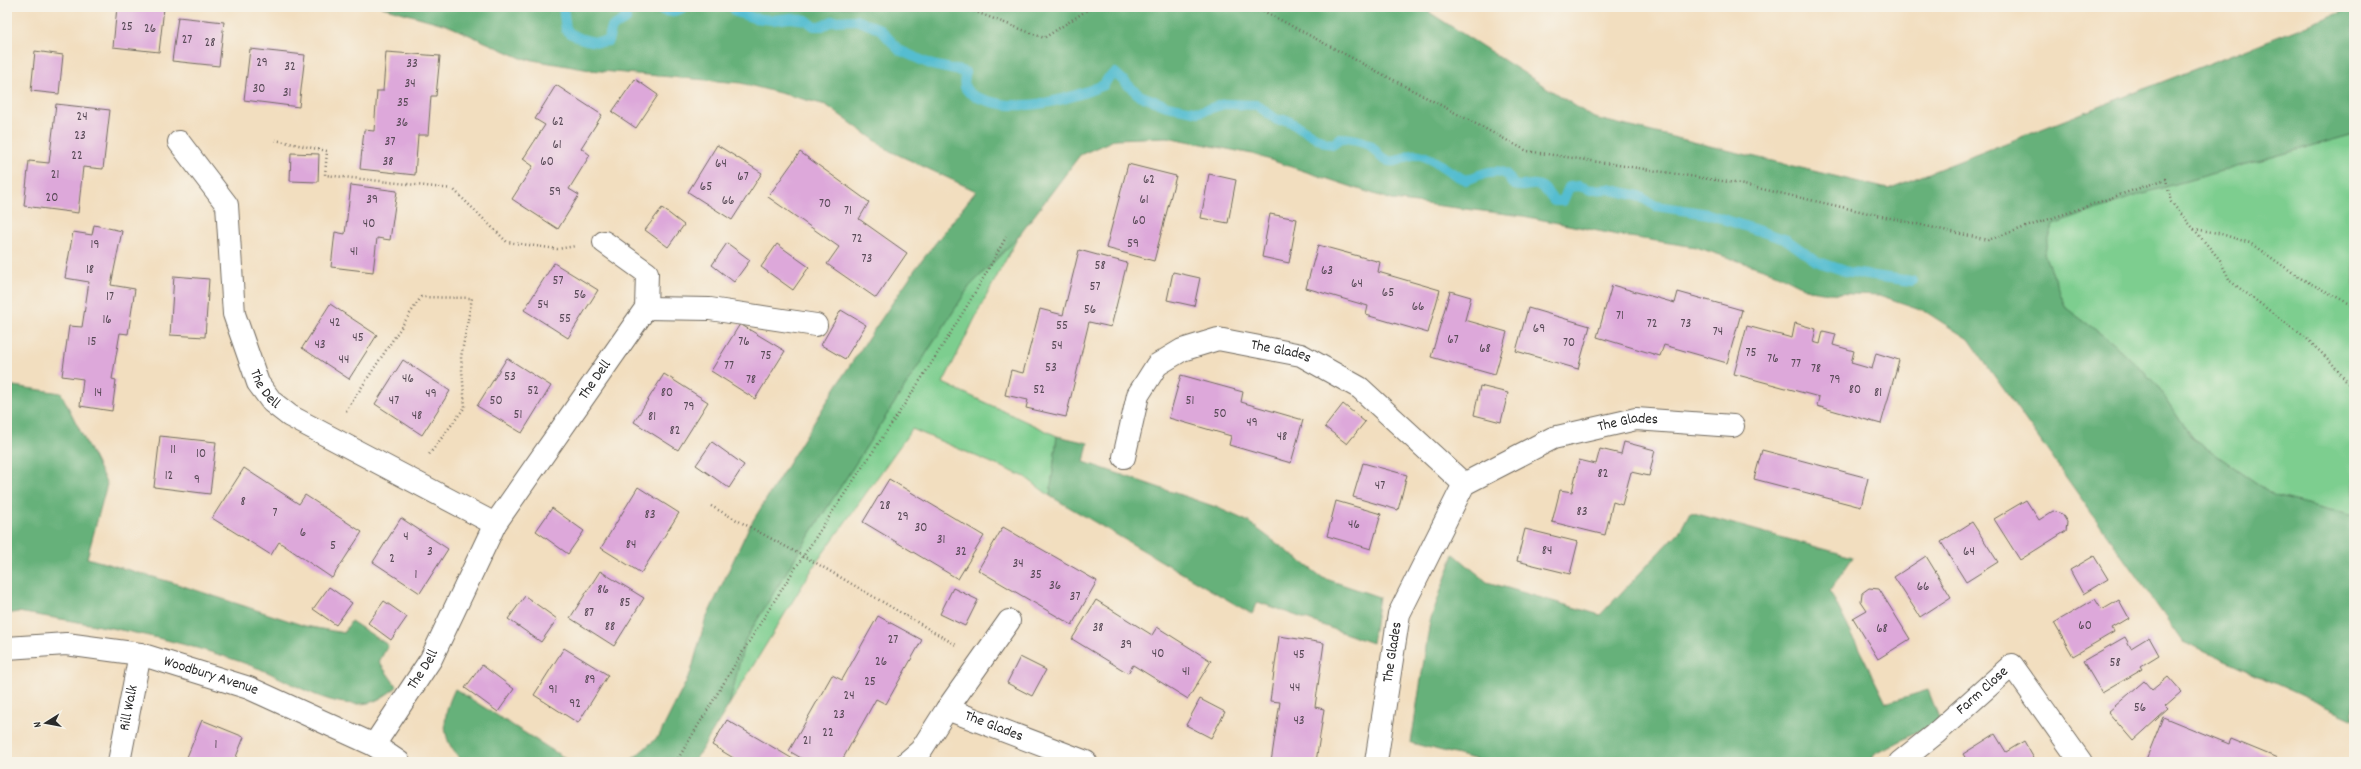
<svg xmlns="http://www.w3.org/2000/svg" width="2361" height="769" viewBox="0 0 2361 769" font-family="Dekko,sans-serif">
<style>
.green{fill:#7dce8f;stroke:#547c5d}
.forest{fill:#66b17a;stroke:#486e52}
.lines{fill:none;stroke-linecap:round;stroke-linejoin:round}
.stream{stroke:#54bdd0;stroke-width:10}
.building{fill:#dda8da}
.minor-casing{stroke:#716a5f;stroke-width:24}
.path{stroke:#716a5f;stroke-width:2.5;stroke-dasharray:1 3;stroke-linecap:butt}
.minor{stroke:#fff;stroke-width:22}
.labels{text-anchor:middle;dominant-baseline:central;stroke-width:3.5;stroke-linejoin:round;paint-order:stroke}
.number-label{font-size:13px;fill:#584a57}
.street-label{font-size:15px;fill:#2b2b2b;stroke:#f7f3e8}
</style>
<rect width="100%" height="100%" fill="#f7f3e8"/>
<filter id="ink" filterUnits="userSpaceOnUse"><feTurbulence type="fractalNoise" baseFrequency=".025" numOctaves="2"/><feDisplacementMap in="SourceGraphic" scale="8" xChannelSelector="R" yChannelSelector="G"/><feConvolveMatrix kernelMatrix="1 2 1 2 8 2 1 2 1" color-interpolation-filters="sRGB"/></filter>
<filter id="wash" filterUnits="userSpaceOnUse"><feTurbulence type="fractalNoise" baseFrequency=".012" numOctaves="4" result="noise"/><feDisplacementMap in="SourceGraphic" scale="16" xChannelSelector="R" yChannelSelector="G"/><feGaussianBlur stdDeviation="0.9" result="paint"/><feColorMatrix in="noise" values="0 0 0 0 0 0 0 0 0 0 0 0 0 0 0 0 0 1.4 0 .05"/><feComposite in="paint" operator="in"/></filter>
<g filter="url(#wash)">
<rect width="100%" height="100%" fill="#f2debf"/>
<g class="green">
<path d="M2354 134V516L2275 496 2192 438 2155 383 2113 343 2066 308 2044 254 2053 225 2140 194Z"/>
<path d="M1018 237 982 304 943 383 1057 436 1050 496 1025 477 912 429 816 563 729 705 745 640 798 553 969 287Z"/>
</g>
<g class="forest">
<path d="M382 7H1421L1594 118 1888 189 2354 7V134L2140 194 2053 225 2044 254 2066 308 2113 343 2155 383 2192 438 2275 496 2354 516V719L2183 642 1968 339 1923 310 1879 295 1829 293 1809 290 1775 273 1696 247 1623 236 1523 216 1392 200 1252 154 1167 137 1116 139 1080 155 1018 237 969 287 798 553 745 640 729 705 694 762H629L659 736 691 672 705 621 749 527 844 374 916 268 976 191 890 151 826 105 741 83 590 70 521 58 447 25Z"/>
<path d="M7 385 61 393 107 484 87 558 174 583 305 626 344 633 351 621 388 645 379 662 397 687C383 697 375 704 357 704 320 704 288 679 255 667 178 638 98 625 18 612L7 614Z"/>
<path d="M1057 436 1088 443 1084 462 1216 507 1247 521 1323 578 1379 597 1372 643 1258 602 1252 614 1050 496Z"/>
<path d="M1690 512 1853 557 1830 591 1886 703 1928 690 1940 720 1874 755 1871 762H1486L1411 743 1430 621 1454 554 1487 582 1600 615 1680 531Z"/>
<path d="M455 689 571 762H464C439 741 442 715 455 689Z"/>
</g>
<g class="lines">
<g class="stream">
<path d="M563 7 566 30C577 39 594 44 608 41L612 27 626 19 624 7"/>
<path d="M655 7C666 13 673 13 684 7"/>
<path d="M733 7 736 12 754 18 772 20 791 18 806 20 814 26H822L832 21 856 20 880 29 899 50 932 65 965 72C966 78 962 83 966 89 970 95 978 98 985 100 1023 113 1067 100 1104 85L1108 78 1115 73 1139 95 1167 106 1199 112 1224 104 1257 105 1277 120H1287L1326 143 1334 144 1340 138C1348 138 1365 140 1372 147 1377 152 1380 159 1388 161 1400 164 1408 152 1420 155 1437 159 1449 174 1466 180 1478 176 1496 166 1507 175 1511 178 1510 183 1515 185 1523 189 1533 181 1542 187 1546 189 1550 197 1554 201H1563L1569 187 1579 186 1591 190 1608 189 1639 196 1656 206 1708 214 1787 240 1816 261 1851 273 1912 281"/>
</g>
</g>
<g id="blocks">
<g class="building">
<path d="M117 7 164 8 159 52 113 47Z"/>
<path d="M178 17 224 22 219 66 172 61Z"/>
<path d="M250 49 305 55 299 107 244 100Z"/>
<path d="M35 51 63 55 59 94 31 91Z"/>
<path d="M386 52 440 56 436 96H431L428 135H418L415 175 360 169 364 130 374 131 377 91H383Z"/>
<path d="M635 79 658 95 636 128 612 112Z"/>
<path d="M556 85 602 115 581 148 590 155 569 189 579 195 558 229 512 199 533 166 523 159 545 125 535 119Z"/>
<path d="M56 104 110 110 103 169 83 167 78 213 24 206 29 161 49 163Z"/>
<path d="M717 145 762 173 732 220 688 192Z"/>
<path d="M800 152 869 202 859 219 907 253 876 298 827 264 839 247 768 197Z"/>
<path d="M291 153 319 154 318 182 290 181Z"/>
<path d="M1128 164 1176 176 1154 261 1106 248Z"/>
<path d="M1209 174 1236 180 1228 223 1201 218Z"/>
<path d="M351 185 397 191 390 240 377 238 373 272 331 267 335 232 345 234Z"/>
<path d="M662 208 684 225 668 247 645 230Z"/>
<path d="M1270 214 1297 219 1289 263 1262 257Z"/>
<path d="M94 225 122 231 111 285 135 289 128 334 120 333 112 379 116 380 112 411 80 406 83 379 62 376 69 326 82 327 89 282 65 278 73 232 92 235Z"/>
<path d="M727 243 750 260 734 282 712 265Z"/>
<path d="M777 244 809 267 793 290 761 267Z"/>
<path d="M1318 245 1380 262 1378 272 1440 290 1428 333 1366 315 1368 306 1306 288Z"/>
<path d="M1079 250 1127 263 1111 327 1089 322 1066 417 1026 408 1028 400 1005 395 1011 370 1023 373 1040 309 1063 315Z"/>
<path d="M554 263 598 290 568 338 524 310Z"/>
<path d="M1173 272 1200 278 1194 306 1167 300Z"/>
<path d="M174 276 209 279 205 337 170 335Z"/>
<path d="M1612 285 1675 303 1678 292 1742 310 1727 363 1664 345 1660 356 1597 337Z"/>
<path d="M1450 291 1471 297 1465 320 1507 332 1495 375 1431 357Z"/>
<path d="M330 304 377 335 349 379 302 348Z"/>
<path d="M1528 308 1590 326 1578 369 1516 351Z"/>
<path d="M841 310 866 325 845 359 821 345Z"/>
<path d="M1795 323 1816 329 1813 342 1820 344 1823 331 1836 334 1833 345 1854 351 1851 363 1872 369 1876 353 1899 360 1881 424 1817 406 1819 397 1734 374 1747 326 1792 338Z"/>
<path d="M740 324 785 351 755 399 711 371Z"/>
<path d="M507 358 551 386 522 433 477 406Z"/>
<path d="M403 360 450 391 422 435 375 404Z"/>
<path d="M664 374 708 402 678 450 634 422Z"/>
<path d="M1181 375 1243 392 1241 402 1303 420 1291 463 1229 445 1231 436 1169 418Z"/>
<path d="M1480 386 1508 393 1501 422 1474 415Z"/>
<path d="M1343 404 1365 422 1347 444 1325 427Z"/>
<path d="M160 436 216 442 210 494 154 487Z"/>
<path d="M712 442 744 465 729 488 696 465Z"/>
<path d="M1624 442 1655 450 1649 476 1631 472 1622 505 1613 502 1605 535 1552 522 1560 490 1572 492 1579 460 1596 464 1600 449 1621 454Z"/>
<path d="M1762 450 1868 478 1861 507 1754 479Z"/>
<path d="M1363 463 1407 475 1398 510 1353 497Z"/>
<path d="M244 468 299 504 305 495 362 532 332 578 279 542 271 555 212 518Z"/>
<path d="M889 479 984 536 958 579 863 522Z"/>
<path d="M638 487 679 513 641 573 601 548Z"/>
<path d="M2026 500 2039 520 2053 511 2062 514 2067 522 2066 531 2020 560 1994 519Z"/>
<path d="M1336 501 1381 514 1371 549 1327 536Z"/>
<path d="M552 508 584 531 568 554 536 531Z"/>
<path d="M401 518 448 549 420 593 373 562Z"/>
<path d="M1972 522 1998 562 1966 582 1941 542Z"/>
<path d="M1003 527 1097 581 1072 625 978 570Z"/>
<path d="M1525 529 1578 542 1570 574 1517 561Z"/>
<path d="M1926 556 1951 597 1920 617 1894 577Z"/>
<path d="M2094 556 2108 579 2083 594 2070 570Z"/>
<path d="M600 571 644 598 614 646 570 618Z"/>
<path d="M329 587 352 603 336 625 313 609Z"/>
<path d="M953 588 978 600 965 626 940 614Z"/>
<path d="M1869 588 1879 589 1910 639 1878 659 1853 618 1867 610 1861 601 1862 593Z"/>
<path d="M525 596 557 619 541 642 508 619Z"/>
<path d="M2095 599 2102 610 2119 600 2129 618 2112 628 2114 632 2073 656 2054 623Z"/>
<path d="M1096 600 1152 635 1157 627 1211 661 1188 699 1133 665 1128 673 1072 639Z"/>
<path d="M384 601 407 617 391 640 368 623Z"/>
<path d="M878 616 922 640 886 704 876 699 841 762H808L789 751 832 675 842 680Z"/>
<path d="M1279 636 1324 643 1315 707 1324 709 1316 762H1271L1280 702 1270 701Z"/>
<path d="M2125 637 2131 648 2149 637 2159 655 2141 666 2143 669 2102 693 2083 661Z"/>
<path d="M564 648 608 675 578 723 534 695Z"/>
<path d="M1020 657 1046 670 1032 696 1007 683Z"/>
<path d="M482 665 514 689 498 712 465 688Z"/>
<path d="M2168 677 2181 692 2165 706 2168 709 2133 741 2108 712 2144 681 2152 690Z"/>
<path d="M1200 699 1225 712 1211 738 1186 725Z"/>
<path d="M2163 717 2229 744 2231 739 2287 762H2145Z"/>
<path d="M202 720 244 737 234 762H185Z"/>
<path d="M727 720 798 762H740L712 745Z"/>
<path d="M1995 734 2006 752 2024 741 2036 762H1968L1963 754Z"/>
</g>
</g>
</g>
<g filter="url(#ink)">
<use href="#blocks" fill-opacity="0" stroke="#716a5f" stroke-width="1"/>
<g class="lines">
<g class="minor-casing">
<g id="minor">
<path id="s1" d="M179 142 227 205 234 314 258 383 272 402 290 416 495 524"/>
<path d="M646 308 710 309 816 325"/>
<path id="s2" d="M1124 457 1138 395 1157 365 1182 350 1218 339 1301 355 1360 388 1464 484"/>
<path id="s3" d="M7 648 66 644 140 654 249 688 374 745 399 762"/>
<path id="s4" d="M947 709 1086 762"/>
<path id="s5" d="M374 745 431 659 495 524 646 308 647 273 604 242"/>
<path id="s6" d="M119 762 140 654"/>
<path d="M907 762 921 750 947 709 1009 621"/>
<path id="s7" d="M1376 762 1399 614 1464 484 1553 438 1636 419 1733 426"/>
<path id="s8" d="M1900 762 1935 734 2012 665 2081 762"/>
</g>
</g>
<g class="path">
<path d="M963 7 1044 38 1092 7"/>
<path d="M1256 7 1527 151 1735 183 1988 240 2166 179 2171 202 2220 260 2230 281 2306 338 2331 362 2354 391"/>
<path d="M7 10 9 7"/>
<path d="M275 140 327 151 325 175 453 189 507 242 557 249 576 246"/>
<path d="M2194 229 2218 233 2250 243 2302 279 2354 306"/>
<path d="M346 411 421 297 472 298 461 357 465 407 428 456"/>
<path d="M711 506 816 563 956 645"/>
<path d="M676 762C718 693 759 623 804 555 873 449 947 348 1006 237"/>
</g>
<use href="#minor" class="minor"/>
</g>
</g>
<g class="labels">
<g class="number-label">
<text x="127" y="27">25</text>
<text x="150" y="29">26</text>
<text x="187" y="40">27</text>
<text x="210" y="43">28</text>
<text x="262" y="63">29</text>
<text x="412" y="64">33</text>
<text x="290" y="67">32</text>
<text x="410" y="84">34</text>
<text x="259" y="89">30</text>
<text x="287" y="93">31</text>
<text x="403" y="103">35</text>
<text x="82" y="117">24</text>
<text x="558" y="122">62</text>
<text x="402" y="123">36</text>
<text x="80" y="136">23</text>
<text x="390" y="142">37</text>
<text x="557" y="145">61</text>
<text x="77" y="156">22</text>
<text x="388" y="162">38</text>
<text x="547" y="162">60</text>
<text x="721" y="164">64</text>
<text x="55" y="175">21</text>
<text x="743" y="177">67</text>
<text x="1149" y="180">62</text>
<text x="706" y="187">65</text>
<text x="555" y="192">59</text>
<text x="52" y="198">20</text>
<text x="372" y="200">39</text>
<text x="1144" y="200">61</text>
<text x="728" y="201">66</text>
<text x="825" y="204">70</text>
<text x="848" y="211">71</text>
<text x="1139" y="221">60</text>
<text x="369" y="224">40</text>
<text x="857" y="239">72</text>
<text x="1133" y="244">59</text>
<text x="95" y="245">19</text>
<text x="354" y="252">41</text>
<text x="867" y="259">73</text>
<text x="1100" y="266">58</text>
<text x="90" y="270">18</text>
<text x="1327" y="271">63</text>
<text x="558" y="281">57</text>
<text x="1357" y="284">64</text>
<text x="1095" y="287">57</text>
<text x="1388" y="293">65</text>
<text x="580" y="295">56</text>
<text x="110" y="297">17</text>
<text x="543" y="305">54</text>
<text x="1418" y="307">66</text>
<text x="1090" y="310">56</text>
<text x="1620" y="316">71</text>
<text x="565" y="319">55</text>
<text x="107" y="320">16</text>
<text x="335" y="323">42</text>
<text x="1652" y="324">72</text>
<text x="1686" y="324">73</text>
<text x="1062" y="326">55</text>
<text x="1539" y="329">69</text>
<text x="1718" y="332">74</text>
<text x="358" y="338">45</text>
<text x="1453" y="340">67</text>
<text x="92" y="342">15</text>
<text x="744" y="342">76</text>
<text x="1569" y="343">70</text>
<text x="320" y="345">43</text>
<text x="1057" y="346">54</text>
<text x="1485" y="349">68</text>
<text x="1751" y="353">75</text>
<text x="766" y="356">75</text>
<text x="1773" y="359">76</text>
<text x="344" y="360">44</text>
<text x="1796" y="364">77</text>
<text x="729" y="366">77</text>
<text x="1051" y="368">53</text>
<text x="1816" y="369">78</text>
<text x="510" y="377">53</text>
<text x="408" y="379">46</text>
<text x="751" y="380">78</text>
<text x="1835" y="380">79</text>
<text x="1039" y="390">52</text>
<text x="1855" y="390">80</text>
<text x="533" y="391">52</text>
<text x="98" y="393">14</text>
<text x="667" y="393">80</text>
<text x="1878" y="393">81</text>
<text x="431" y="394">49</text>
<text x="394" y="401">47</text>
<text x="496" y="401">50</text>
<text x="1190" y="401">51</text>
<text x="689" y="407">79</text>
<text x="1220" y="414">50</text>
<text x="518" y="415">51</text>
<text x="417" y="416">48</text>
<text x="652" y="417">81</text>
<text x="1252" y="423">49</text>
<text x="675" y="431">82</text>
<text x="1282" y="437">48</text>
<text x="173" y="450">11</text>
<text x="201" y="454">10</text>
<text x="1603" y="474">82</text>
<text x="169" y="476">12</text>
<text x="197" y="480">9</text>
<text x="1380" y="486">47</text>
<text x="243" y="502">8</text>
<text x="885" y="506">28</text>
<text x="1582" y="512">83</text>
<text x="275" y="513">7</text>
<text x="650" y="515">83</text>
<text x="903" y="517">29</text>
<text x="1354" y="525">46</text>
<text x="921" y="528">30</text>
<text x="303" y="533">6</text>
<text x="406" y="537">4</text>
<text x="941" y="540">31</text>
<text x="631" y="545">84</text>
<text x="333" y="546">5</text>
<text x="1547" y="551">84</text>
<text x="430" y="552">3</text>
<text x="961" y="552">32</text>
<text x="1969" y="552">64</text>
<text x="392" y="559">2</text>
<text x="1018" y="564">34</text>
<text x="416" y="575">1</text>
<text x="1036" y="575">35</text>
<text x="1055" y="586">36</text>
<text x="1923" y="587">66</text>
<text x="603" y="590">86</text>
<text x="1075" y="597">37</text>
<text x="625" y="603">85</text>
<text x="589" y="613">87</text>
<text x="2085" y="626">60</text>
<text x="610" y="627">88</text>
<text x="1098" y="628">38</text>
<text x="1882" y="629">68</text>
<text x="893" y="640">27</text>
<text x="1126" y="645">39</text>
<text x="1158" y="654">40</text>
<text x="1299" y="655">45</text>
<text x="881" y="662">26</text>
<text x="2115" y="663">58</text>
<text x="1186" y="672">41</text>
<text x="590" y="680">89</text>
<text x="870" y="682">25</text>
<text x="1295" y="688">44</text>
<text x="553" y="690">91</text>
<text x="849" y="696">24</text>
<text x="575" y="704">92</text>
<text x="2140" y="708">56</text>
<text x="839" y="715">23</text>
<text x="1299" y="721">43</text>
<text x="828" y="733">22</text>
<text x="807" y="741">21</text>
<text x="216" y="745">1</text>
</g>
<g class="street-label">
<text stroke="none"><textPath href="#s2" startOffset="230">The Glades</textPath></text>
<text stroke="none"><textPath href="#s5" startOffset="428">The Dell</textPath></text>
<text stroke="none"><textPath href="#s1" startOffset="270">The Dell</textPath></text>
<text stroke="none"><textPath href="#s7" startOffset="472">The Glades</textPath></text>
<text stroke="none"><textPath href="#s7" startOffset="111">The Glades</textPath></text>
<text stroke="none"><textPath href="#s5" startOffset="90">The Dell</textPath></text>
<text stroke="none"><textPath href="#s3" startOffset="208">Woodbury Avenue</textPath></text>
<text stroke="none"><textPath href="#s8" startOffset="109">Farm Close</textPath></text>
<text stroke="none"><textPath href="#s6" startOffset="55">Rill Walk</textPath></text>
<text stroke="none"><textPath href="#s4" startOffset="50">The Glades</textPath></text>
</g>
</g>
<rect width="2361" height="769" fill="none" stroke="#f7f3e8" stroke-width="24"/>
<g transform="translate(46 723) rotate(259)" stroke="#f7f3e8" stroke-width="3" paint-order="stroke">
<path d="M0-3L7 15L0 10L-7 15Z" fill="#2b2b2b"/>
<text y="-6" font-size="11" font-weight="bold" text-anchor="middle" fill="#2b2b2b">N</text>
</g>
</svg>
